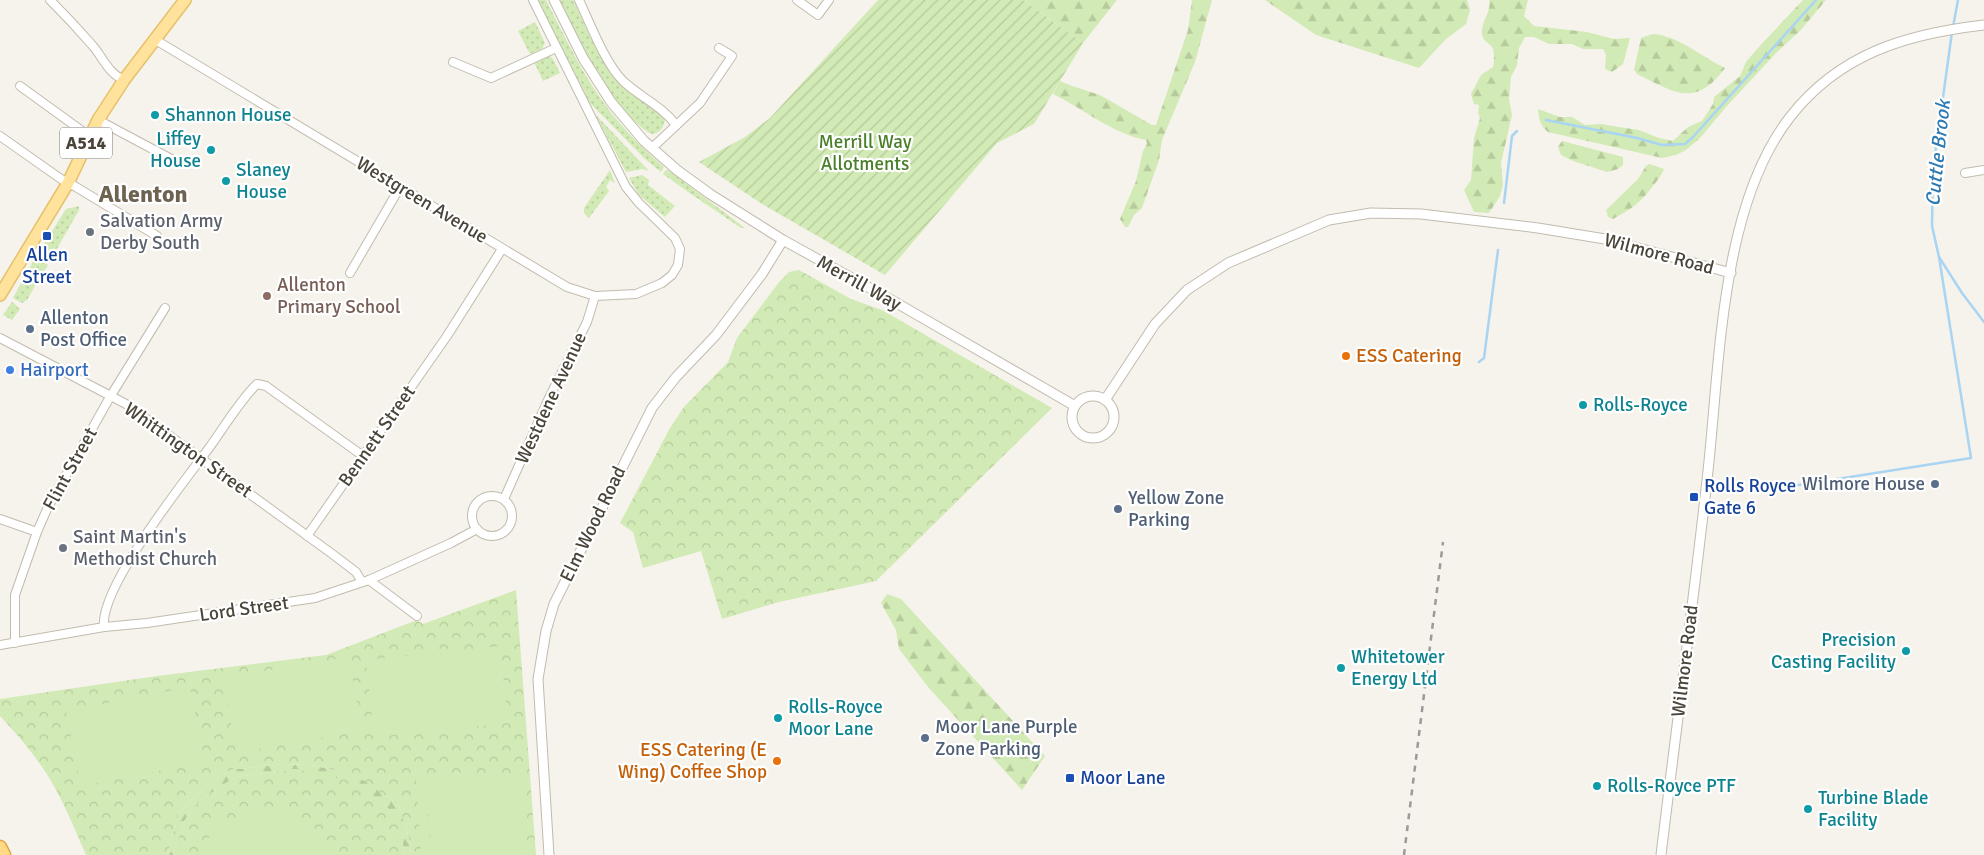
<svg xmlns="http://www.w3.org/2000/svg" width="1984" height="855" viewBox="0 0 1984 855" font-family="Signika,sans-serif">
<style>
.grass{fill:url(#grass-dots)}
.forest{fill:url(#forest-firs)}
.park{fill:url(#park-crowns)}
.garden{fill:url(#garden-furrows)}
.pitch{fill:#d2eab5}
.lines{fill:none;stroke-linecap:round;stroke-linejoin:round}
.stream{stroke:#a9d4f2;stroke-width:2.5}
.minor-casing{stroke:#c2bbae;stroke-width:10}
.tertiary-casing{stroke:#c2bbae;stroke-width:11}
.primary-casing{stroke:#e6c16a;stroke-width:14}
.trunk-casing{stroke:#e0a43c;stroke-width:15}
.minor{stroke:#fff;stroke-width:8}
.tertiary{stroke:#fff;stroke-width:9}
.primary{stroke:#ffe39c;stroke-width:11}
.trunk{stroke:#ffd985;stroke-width:12}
.rail{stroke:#9a9a9a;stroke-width:2.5;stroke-dasharray:6 6;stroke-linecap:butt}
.culture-dot{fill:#0f9aa8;stroke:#fff;stroke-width:2}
.worship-dot{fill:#6b7280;stroke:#fff;stroke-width:2}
.transit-dot{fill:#1a4fb4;stroke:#fff;stroke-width:2}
.education-dot{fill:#8d6e63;stroke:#fff;stroke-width:2}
.service-dot{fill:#5c6f8a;stroke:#fff;stroke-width:2}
.food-dot{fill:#e8710a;stroke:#fff;stroke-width:2}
.shop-dot{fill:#3f7fe0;stroke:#fff;stroke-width:2}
.labels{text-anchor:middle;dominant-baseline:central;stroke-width:4.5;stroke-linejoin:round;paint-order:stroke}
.shield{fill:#fff;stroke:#817c74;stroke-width:1}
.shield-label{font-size:18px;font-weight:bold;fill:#4b4439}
.culture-label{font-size:19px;fill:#0d838f;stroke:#fff;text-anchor:start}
.park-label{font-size:19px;fill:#4a7f2a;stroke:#fff}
.street-label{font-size:19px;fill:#4b4439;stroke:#fff}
.worship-label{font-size:19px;fill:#5b616d;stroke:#fff;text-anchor:start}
.transit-label{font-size:19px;fill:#164399;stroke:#fff;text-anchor:start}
.education-label{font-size:19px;fill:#785e54;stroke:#fff;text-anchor:start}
.service-label{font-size:19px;fill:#4e5e75;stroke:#fff;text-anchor:start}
.food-label{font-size:19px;fill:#c56008;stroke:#fff;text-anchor:start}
.shop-label{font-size:19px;fill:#366cbe;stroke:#fff;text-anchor:start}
.water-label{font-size:20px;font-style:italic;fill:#2e7ab2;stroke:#fff}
.district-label{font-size:24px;font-weight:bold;fill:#6e6250;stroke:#fff}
</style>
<defs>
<pattern id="grass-dots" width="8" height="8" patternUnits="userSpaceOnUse" patternTransform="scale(1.25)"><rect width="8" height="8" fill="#d2eab5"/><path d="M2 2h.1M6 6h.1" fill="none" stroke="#b6ca9c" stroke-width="1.8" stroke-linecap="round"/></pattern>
<pattern id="forest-firs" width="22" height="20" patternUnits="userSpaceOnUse" patternTransform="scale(1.25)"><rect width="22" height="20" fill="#d2eab5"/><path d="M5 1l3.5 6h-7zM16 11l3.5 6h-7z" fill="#b6ca9c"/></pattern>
<pattern id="park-crowns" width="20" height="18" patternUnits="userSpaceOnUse" patternTransform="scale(1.25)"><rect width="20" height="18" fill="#d2eab5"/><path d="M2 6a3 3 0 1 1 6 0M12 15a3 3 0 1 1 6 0" fill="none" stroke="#b6ca9c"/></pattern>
<pattern id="garden-furrows" width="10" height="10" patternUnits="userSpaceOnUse" patternTransform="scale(1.25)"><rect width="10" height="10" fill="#d2eab5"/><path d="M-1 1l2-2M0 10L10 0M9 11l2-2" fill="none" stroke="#b6ca9c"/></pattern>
</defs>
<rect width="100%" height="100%" fill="#f6f3ec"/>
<g class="grass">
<path d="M538 0H546C567 41 588 86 618 121 632 138 648 153 664 167L661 172 645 159 590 103Z"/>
<path d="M559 0H573C586 26 597 56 616 78 628 93 659 107 665 120 663 129 660 133 651 134 607 107 581 45 559 0Z"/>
<path d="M535 22 545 43 542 49 530 54 518 31Z"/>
<path d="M550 56 553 59 560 73 543 81 534 62Z"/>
<path d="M595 114 649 171 642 169 626 172Z"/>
<path d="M610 170 615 183 610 180 606 187 609 191 589 218 584 213V208Z"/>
<path d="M666 170H668L745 228H741L691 194 663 174Z"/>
<path d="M642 175 649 180 648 185 675 206 665 217 639 195 629 178Z"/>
<path d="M79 206V210L50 261 38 253 66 209Z"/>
<path d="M36 257 48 265 38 281 26 274Z"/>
<path d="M27 279 36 284 27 300 22 303 13 298 22 281Z"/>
<path d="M12 302 20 309 12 320 3 315Z"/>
</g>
<g class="forest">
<path d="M1023 0H1117L1083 43Z"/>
<path d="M1192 0H1212L1195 62 1162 140 1159 160 1149 188 1142 208 1134 215 1128 227H1125L1120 219 1136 181 1143 151 1147 144 1146 140C1111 133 1084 109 1053 94L1060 81 1072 86 1100 95 1152 125H1156L1188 30Z"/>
<path d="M1265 0H1467L1470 10 1466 24 1446 39 1419 68 1316 35Z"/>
<path d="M1489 0H1528L1524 16 1534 26 1587 32 1614 39 1630 38 1623 64 1612 72 1605 69 1606 55 1603 49H1583L1572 44H1549L1534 37H1525L1519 48 1517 65 1511 77 1509 99 1512 115 1501 163 1503 185 1500 196 1489 213 1474 212 1464 190 1471 180 1474 138 1480 118 1478 113 1479 105 1474 104 1471 94 1481 75 1493 67C1494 62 1495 52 1492 47 1489 43 1483 41 1482 35 1480 23 1492 11 1489 0Z"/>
<path d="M1803 0H1826L1800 31 1777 52 1726 107 1701 137 1686 150 1676 155 1662 158 1548 132C1540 125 1539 120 1538 109L1560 117H1572L1585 125 1602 124 1619 127 1639 130 1659 138 1673 141 1688 127 1702 121 1713 104 1714 97 1740 76 1746 62 1756 50Z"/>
<path d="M1653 34C1679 36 1702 57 1725 68 1695 109 1674 92 1637 74L1634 70 1641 38Z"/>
<path d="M1562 141 1623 157V165L1618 169 1607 172 1573 161 1561 155 1558 147Z"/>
<path d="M1649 164 1664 169C1661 176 1658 180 1653 186 1639 204 1633 208 1613 219L1608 217 1606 210 1638 179 1646 166Z"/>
<path d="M887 594 901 599 1045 756 1022 790 928 687 899 649 896 630 881 603Z"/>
<path d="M283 764 310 765 355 774 399 805 411 846 410 855H404L402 834 296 769 235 777 201 800 184 821 173 855H167L179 813 199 792 229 770Z"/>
</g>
<g class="park">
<path d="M799 270 851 299 882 310 1052 408 876 581 779 602 722 619 701 551 643 568 633 532 620 523 670 428 684 407 728 362 737 338 780 281 789 272Z"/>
<path d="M516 590 536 855H410L411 846 399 805 354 774 310 765 283 764 229 770 199 792 179 813 167 855H86C73 826 61 794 42 767 30 749 15 732 0 716V699L157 676 326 655 417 620 423 624Z"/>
<path d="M296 769 354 782 392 811 402 834 404 855H173L184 821 201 800 235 777Z"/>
</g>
<path class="garden" d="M878 0H1023L1083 43 1034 124 997 143 885 275 762 204 699 162 745 137 770 118Z"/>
<g class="pitch">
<path d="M500 646 508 723 374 737 366 660Z"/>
<path d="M349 657 362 731 236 753 223 678Z"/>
<path d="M190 687 205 762 81 786 66 711Z"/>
<path d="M522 772 528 855H432L426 779Z"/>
<path d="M416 777H425L431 855H421Z"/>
<path d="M269 808C302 811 315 828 337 850V855H206L212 819 225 821 251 811Z"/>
</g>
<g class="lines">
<g class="stream">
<path d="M1953 27 1958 0"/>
<path d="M1952 32 1933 170 1932 226 1939 257 1962 293 1984 322"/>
<path d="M1546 120 1637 138 1662 145 1685 144 1693 137 1816 0"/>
<path d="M1504 203 1512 136 1517 131"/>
<path d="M1479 362 1484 358 1498 250"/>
<path d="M1773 489 1971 458 1939 257"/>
</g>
<g class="minor-casing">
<g id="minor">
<path d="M50 0C65 15 79 30 93 46 103 58 109 74 124 80"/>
<path d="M579 0C590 23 605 63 623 81 640 97 662 106 676 125"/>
<path d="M797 0 818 15 829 0"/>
<path d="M154 39 567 287 595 296 636 294 662 283 672 275 678 265 680 249 675 238 639 203 626 187 533 0"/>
<path d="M453 62 491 78 556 48"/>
<path d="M20 86 89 136"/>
<path d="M98 120 175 161"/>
<path d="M0 136 61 179 76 187 157 236"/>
<path d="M652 148 700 103 732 56 719 48"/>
<path d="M1965 173 1984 170"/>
<path d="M350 273 400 187"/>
<path d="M0 338 126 404 331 553 356 572 362 582"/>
<circle cx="492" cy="516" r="20"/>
<path d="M504 499 548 400 587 322 595 296"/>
<path d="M0 519 37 532"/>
<path d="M307 536 447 336 502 249"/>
<path d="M369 580 417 616"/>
<path d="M104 627C99 588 184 482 209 448 223 429 240 400 257 384L266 386 363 456"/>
<path d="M15 643V595L37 532 48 507 110 397 165 308"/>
<path d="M0 645 104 627 147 623 315 598 369 580 451 543 477 529"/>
</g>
</g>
<g class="tertiary-casing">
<g id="tertiary">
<path d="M554 0 583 58 611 102 644 141 677 170 710 194 783 240 888 298 1075 406"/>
<circle cx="1093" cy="417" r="21"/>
<path d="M1105 400 1155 324 1187 290 1228 263 1329 220 1371 213 1421 214 1538 228 1605 239 1731 273"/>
<path d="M549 855 538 679 546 631 554 604 652 408 676 377 716 335 762 274 783 240"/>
<path d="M1661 855C1676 730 1693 605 1707 480 1720 369 1719 208 1790 117 1840 53 1907 34 1984 25"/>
</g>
</g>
<g class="primary-casing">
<path id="primary" d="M0 295 68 183 98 120 124 80 185 0"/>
</g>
<g class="trunk-casing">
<path id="trunk" d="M0 847 4 855"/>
</g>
<use href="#minor" class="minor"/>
<use href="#tertiary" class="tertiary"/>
<use href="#primary" class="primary"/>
<use href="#trunk" class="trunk"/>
<path class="rail" d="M1404 855 1443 542"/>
</g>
<g class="culture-dot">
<circle cx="155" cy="115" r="5"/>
<circle cx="211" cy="150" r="5"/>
<circle cx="226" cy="181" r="5"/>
<circle cx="1583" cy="405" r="5"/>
<circle cx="1906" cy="651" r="5"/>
<circle cx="1341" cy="668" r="5"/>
<circle cx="778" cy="718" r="5"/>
<circle cx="1597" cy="786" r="5"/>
<circle cx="1808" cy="809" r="5"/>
</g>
<g class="worship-dot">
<circle cx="90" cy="232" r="5"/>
<circle cx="63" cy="548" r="5"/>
</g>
<g class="transit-dot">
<rect x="42" y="231" width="10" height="10" rx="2.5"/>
<rect x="1689" y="492" width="10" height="10" rx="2.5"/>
<rect x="1065" y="773" width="10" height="10" rx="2.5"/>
</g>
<circle class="education-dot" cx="267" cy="296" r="5"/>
<g class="service-dot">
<circle cx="30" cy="329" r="5"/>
<circle cx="1935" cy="484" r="5"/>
<circle cx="1118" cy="509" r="5"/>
<circle cx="925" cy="738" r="5"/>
</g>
<g class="food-dot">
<circle cx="1346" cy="356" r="5"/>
<circle cx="777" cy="761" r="5"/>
</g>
<circle class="shop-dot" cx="10" cy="370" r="5"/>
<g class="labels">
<rect class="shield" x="60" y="127.5" width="52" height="31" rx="4"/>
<g class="shield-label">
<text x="86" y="143">A514</text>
</g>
<g class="culture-label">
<text x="165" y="115">Shannon House</text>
<text x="201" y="139" text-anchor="end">Liffey<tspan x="201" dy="22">House</tspan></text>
<text x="236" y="170">Slaney<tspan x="236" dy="22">House</tspan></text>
<text x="1593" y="405">Rolls-Royce</text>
<text x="1896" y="640" text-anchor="end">Precision<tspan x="1896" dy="22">Casting Facility</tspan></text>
<text x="1351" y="657">Whitetower<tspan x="1351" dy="22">Energy Ltd</tspan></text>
<text x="788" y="707">Rolls-Royce<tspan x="788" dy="22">Moor Lane</tspan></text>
<text x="1607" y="786">Rolls-Royce PTF</text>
<text x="1818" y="798">Turbine Blade<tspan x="1818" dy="22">Facility</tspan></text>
</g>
<g class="park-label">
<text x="865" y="142">Merrill Way<tspan x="865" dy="22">Allotments</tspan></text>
</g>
<g class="street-label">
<text transform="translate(422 200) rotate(31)">Westgreen Avenue</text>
<text transform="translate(1659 254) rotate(15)">Wilmore Road</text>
<text transform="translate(859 283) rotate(29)">Merrill Way</text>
<text transform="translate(551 398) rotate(-65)">Westdene Avenue</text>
<text transform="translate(377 436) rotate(-55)">Bennett Street</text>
<text transform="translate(188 450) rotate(35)">Whittington Street</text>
<text transform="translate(70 469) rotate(-61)">Flint Street</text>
<text transform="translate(593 524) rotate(-64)">Elm Wood Road</text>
<text transform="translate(244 609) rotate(-8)">Lord Street</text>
<text transform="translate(1685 661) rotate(-83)">Wilmore Road</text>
</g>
<g class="worship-label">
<text x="100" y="221">Salvation Army<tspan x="100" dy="22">Derby South</tspan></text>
<text x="73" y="537">Saint Martin's<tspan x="73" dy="22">Methodist Church</tspan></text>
</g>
<g class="transit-label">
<text x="47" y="255" text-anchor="middle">Allen<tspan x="47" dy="22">Street</tspan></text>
<text x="1704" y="486">Rolls Royce<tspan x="1704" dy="22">Gate 6</tspan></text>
<text x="1080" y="778">Moor Lane</text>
</g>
<g class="education-label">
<text x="277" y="285">Allenton<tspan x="277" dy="22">Primary School</tspan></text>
</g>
<g class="service-label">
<text x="40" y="318">Allenton<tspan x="40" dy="22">Post Office</tspan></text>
<text x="1925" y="484" text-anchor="end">Wilmore House</text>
<text x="1128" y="498">Yellow Zone<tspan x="1128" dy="22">Parking</tspan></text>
<text x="935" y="727">Moor Lane Purple<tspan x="935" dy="22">Zone Parking</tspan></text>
</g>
<g class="food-label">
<text x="1356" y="356">ESS Catering</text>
<text x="767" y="750" text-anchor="end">ESS Catering (E<tspan x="767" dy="22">Wing) Coffee Shop</tspan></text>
</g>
<g class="shop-label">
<text x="20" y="370">Hairport</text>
</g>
<g class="water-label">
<text transform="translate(1938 153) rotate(-84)">Cuttle Brook</text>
</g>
<g class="district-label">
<text x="143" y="194">Allenton</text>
</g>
</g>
</svg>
